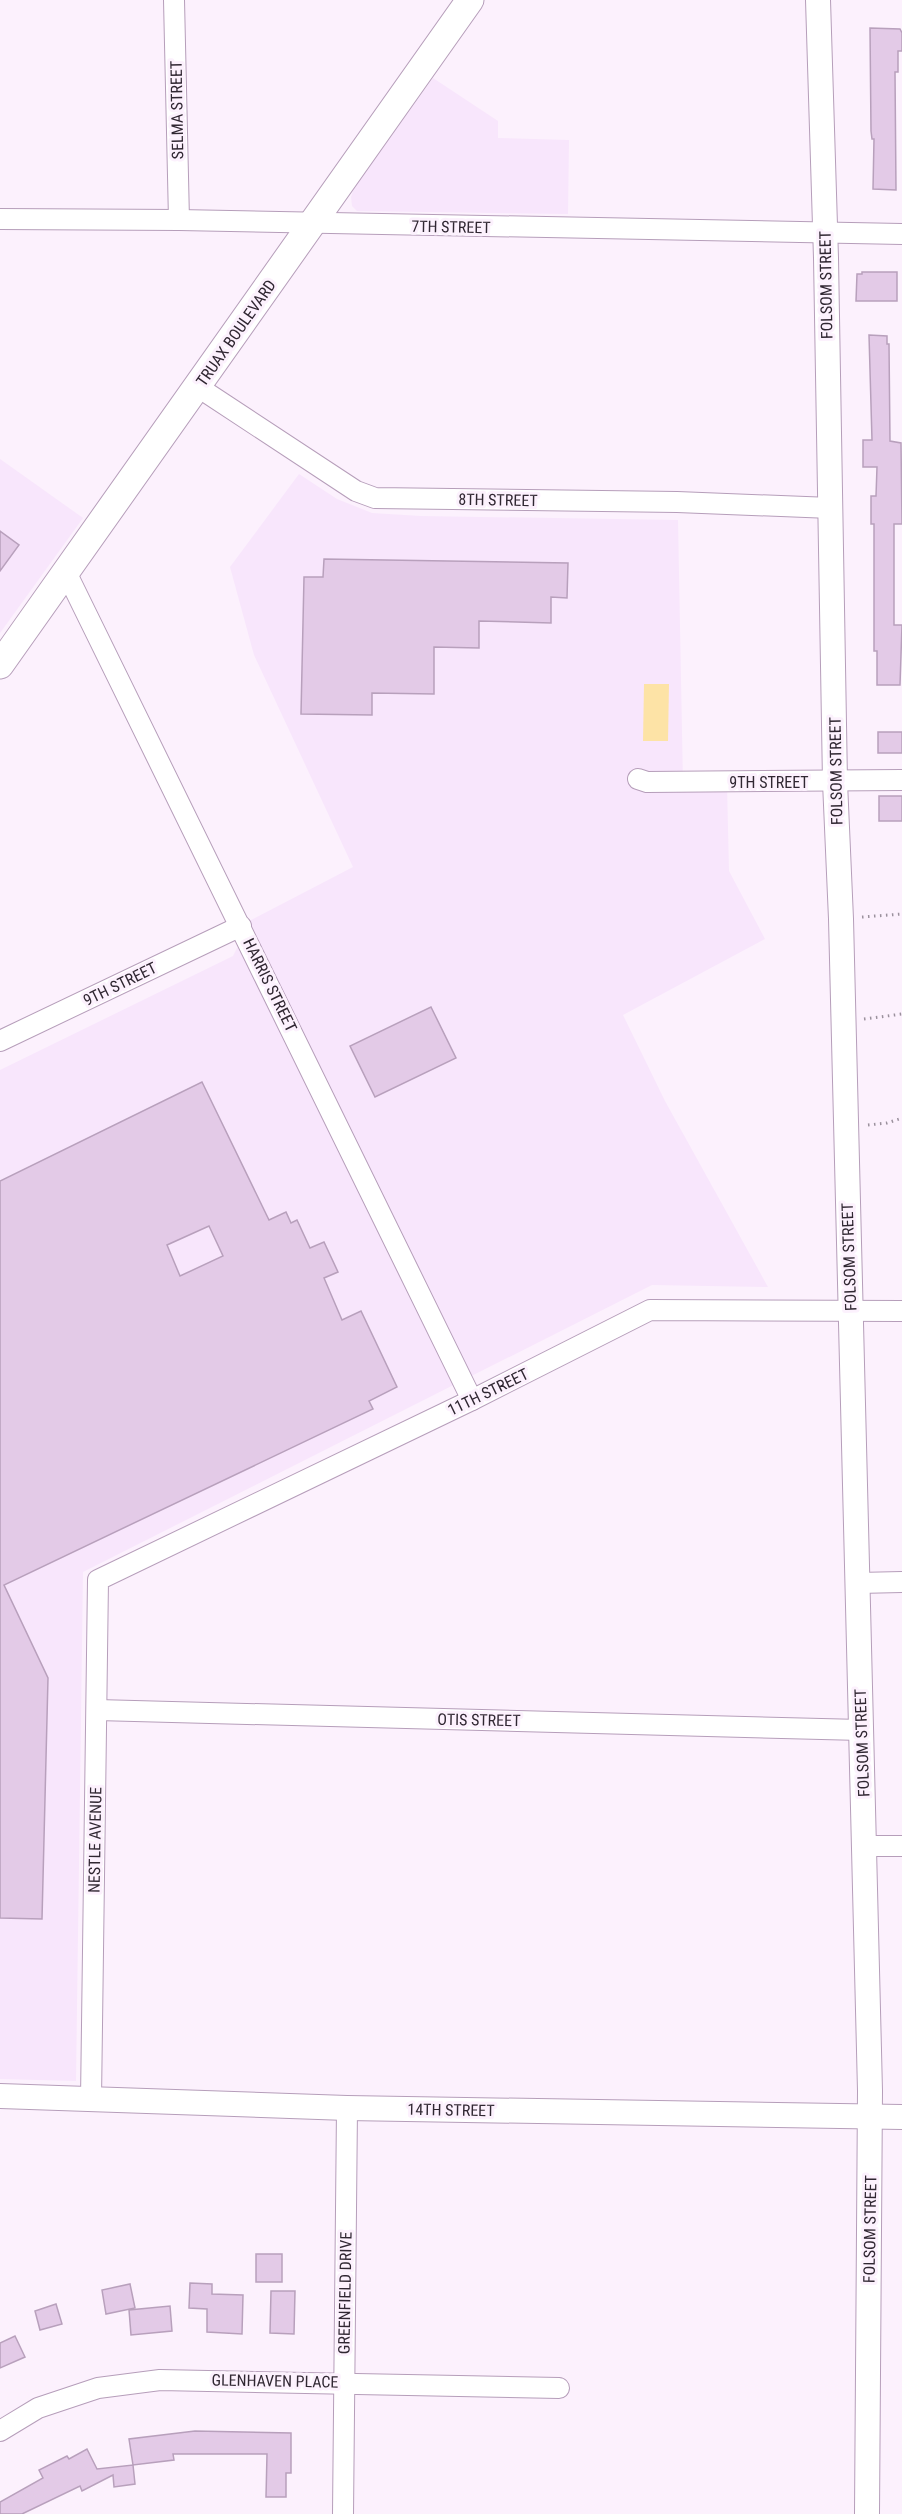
<svg xmlns="http://www.w3.org/2000/svg" width="902" height="2514" viewBox="0 0 902 2514" font-family="'Roboto Condensed',sans-serif">
<style>
.built{fill:#f8e6fc}
.green{fill:#fde3a6}
.building{fill:#e3cae7;stroke:#b8a0bc;stroke-width:1.5;fill-rule:evenodd}
.lines{fill:none;stroke-linecap:round;stroke-linejoin:round}
.minor-casing{stroke:#b69eba;stroke-width:22}
.tertiary-casing{stroke:#b69eba;stroke-width:26}
.secondary-casing{stroke:#b69eba;stroke-width:29}
.path{stroke:#9b919d;stroke-width:3;stroke-dasharray:1.5 4.5;stroke-linecap:butt}
.minor{stroke:#fff;stroke-width:20}
.tertiary{stroke:#fff;stroke-width:24}
.secondary{stroke:#fff;stroke-width:27}
.labels{text-anchor:middle;dominant-baseline:central;stroke-width:6;stroke-linejoin:round;paint-order:stroke}
.street-label{font-size:16px;fill:#302732;stroke:#fcf1fd}
</style>
<rect width="100%" height="100%" fill="#fcf1fd"/>
<g class="built">
<path d="M433 78 498 121V138L569 140 568 214 357 211 352 206 351 197 354 188Z"/>
<path d="M0 459 83 518 0 633Z"/>
<path d="M299 474 337 499 372 513 421 516 678 520 683 784 727 785 729 871 765 939 623 1015 665 1101 768 1287 652 1285 83 1572 76 2081 0 2079V1070L233 956 251 920 353 867 254 655 230 567Z"/>
</g>
<path class="green" d="M644 684H669L668 741H643Z"/>
<g class="building">
<path d="M870 28 900 29 902 33V51H898V72H895L896 190 873 189 874 139H872L871 131Z"/>
<path d="M862 272H897V301H856L857 274H862Z"/>
<path d="M869 335 887 336V344H889L890 441 901 443 902 524H894V625H902L900 685H877V651H874V524H871V496H876L877 467H863V440H872Z"/>
<path d="M0 531 19 545 0 571Z"/>
<path d="M324 559 568 563 567 598 551 597V623L479 621V648L434 647V694L372 693V715L301 714 304 577H323Z"/>
<rect x="878" y="732" width="24" height="21"/>
<rect x="879" y="796" width="23" height="25"/>
<path d="M431 1007 456 1058 375 1097 350 1046Z"/>
<path d="M202 1082 269 1220 286 1212 291 1223 297 1220 310 1248 324 1242 338 1272 324 1278 342 1320 361 1311 397 1387 369 1401 373 1409 4 1585 48 1678 42 1919 0 1918V1181ZM209 1226 223 1256 180 1276 167 1245Z"/>
<rect x="256" y="2254" width="26" height="28"/>
<path d="M190 2283 212 2284V2294L243 2295 242 2334 207 2332V2309L189 2308Z"/>
<path d="M130 2284 135 2308 106 2314 102 2290Z"/>
<path d="M271 2291H295L294 2334 270 2333Z"/>
<path d="M56 2304 62 2324 40 2330 35 2311Z"/>
<path d="M170 2306 172 2331 131 2335 129 2310Z"/>
<path d="M15 2336 25 2357 0 2368V2343Z"/>
<path d="M195 2431 291 2433V2473H286V2497H266L267 2454H173L174 2460 133 2465 129 2439Z"/>
<path d="M87 2449 97 2469 133 2465 135 2484 114 2487 113 2475 82 2491 80 2486 22 2514H0V2502L43 2478 39 2470 67 2456 69 2459Z"/>
</g>
<g class="lines">
<g class="minor-casing">
<g id="minor">
<path d="M174 0 179 220"/>
<path d="M0 219 179 220 902 234"/>
<path d="M198 387 356 491 375 498 677 502 831 508"/>
<path d="M66 572 472 1400"/>
<path d="M638 779 647 782 902 780"/>
<path d="M0 1041 241 926"/>
<path d="M858 1583 902 1582"/>
<path d="M97 1710 861 1730"/>
<path d="M865 1846H902"/>
<path d="M91 2099 98 1580 472 1400 650 1310 902 1311"/>
<path d="M0 2431 38 2408 98 2388 160 2380 559 2388"/>
<path d="M343 2514 347 2108"/>
</g>
</g>
<g class="tertiary-casing">
<g id="tertiary">
<path d="M818 0 826 258 835 782 841 919 870 2091 867 2514"/>
<path d="M0 2096 347 2108 902 2117"/>
</g>
</g>
<g class="secondary-casing">
<path id="secondary" d="M0 665 470 0"/>
</g>
<g class="path">
<path d="M862 917 902 914"/>
<path d="M864 1019 902 1014"/>
<path d="M868 1125 887 1123 902 1118"/>
</g>
<use href="#minor" class="minor"/>
<use href="#tertiary" class="tertiary"/>
<use href="#secondary" class="secondary"/>
</g>
<g class="labels">
<g class="street-label">
<text transform="translate(177 110) rotate(-91)">SELMA STREET</text>
<text transform="translate(451 227) rotate(1)">7TH STREET</text>
<text transform="translate(826 285) rotate(-91)">FOLSOM STREET</text>
<text transform="translate(236 333) rotate(-55)">TRUAX BOULEVARD</text>
<text transform="translate(498 500) rotate(1)">8TH STREET</text>
<text transform="translate(836 771) rotate(-91)">FOLSOM STREET</text>
<text x="769" y="782">9TH STREET</text>
<text transform="translate(120 984) rotate(-26)">9TH STREET</text>
<text transform="translate(270 985) rotate(64)">HARRIS STREET</text>
<text transform="translate(849 1257) rotate(-92)">FOLSOM STREET</text>
<text transform="translate(488 1392) rotate(-26)">11TH STREET</text>
<text transform="translate(479 1720) rotate(1)">OTIS STREET</text>
<text transform="translate(862 1743) rotate(-92)">FOLSOM STREET</text>
<text transform="translate(95 1840) rotate(-89)">NESTLE AVENUE</text>
<text transform="translate(451 2110) rotate(1)">14TH STREET</text>
<text transform="translate(870 2229) rotate(-89)">FOLSOM STREET</text>
<text transform="translate(345 2293) rotate(-89)">GREENFIELD DRIVE</text>
<text transform="translate(275 2381) rotate(1)">GLENHAVEN PLACE</text>
</g>
</g>
</svg>
